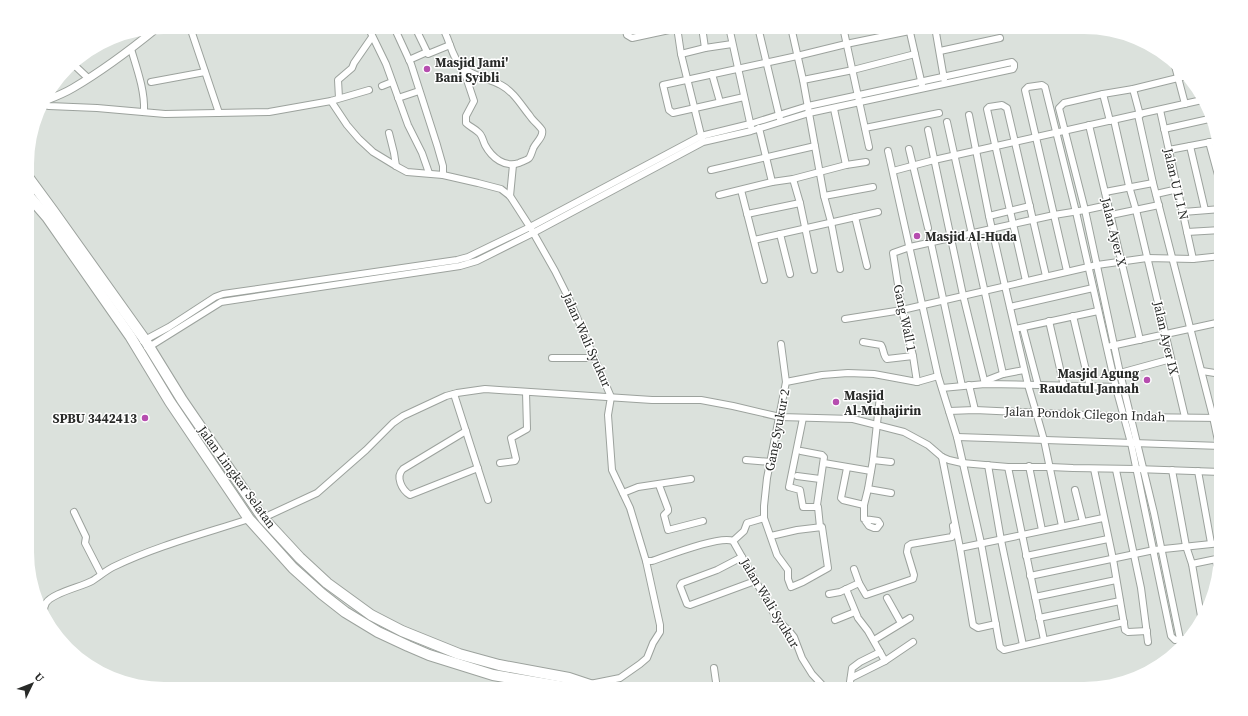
<svg xmlns="http://www.w3.org/2000/svg" width="1248" height="716" viewBox="0 0 1248 716" font-family="'Source Serif 4',serif">
<style>
.lines{fill:none;stroke-linecap:round;stroke-linejoin:round}
.minor-casing{stroke:#9ca29d;stroke-width:8}
.tertiary-casing{stroke:#9ca29d;stroke-width:9}
.trunk-casing{stroke:#9ca29d;stroke-width:12}
.minor{stroke:#fff;stroke-width:6}
.tertiary{stroke:#fff;stroke-width:7}
.trunk{stroke:#fff;stroke-width:10}
.poi-dot{fill:#b64daf;stroke:#fff;stroke-width:1.5}
.labels{text-anchor:middle;dominant-baseline:central;stroke-width:3;stroke-linejoin:round;paint-order:stroke}
.poi-label{font-size:13px;font-weight:bold;fill:#282a28;stroke:#fff;text-anchor:start}
.street-label{font-size:13px;fill:#282a28;stroke:#fff}
</style>
<rect width="100%" height="100%" fill="#dbe1dc"/>
<g class="lines">
<g class="minor-casing">
<g id="minor">
<path d="M190 27 219 113"/>
<path d="M368 27 386 64 408 125 422 153 429 173"/>
<path d="M394 27 411 64 437 145 443 166V175"/>
<path d="M415 27 428 54 450 45"/>
<path d="M442 27C450 39 451 57 462 67 472 76 490 79 501 85 514 92 521 105 530 116 533 121 539 125 542 130 544 137 535 143 533 149 529 160 531 158 519 163 505 168 492 158 485 145 483 141 482 134 478 132 474 128 470 127 466 123V116L474 101 463 68"/>
<path d="M625 27 627 35 632 38 683 27"/>
<path d="M677 27 681 54 702 139"/>
<path d="M702 27 705 48"/>
<path d="M729 27 751 127"/>
<path d="M758 27 780 119"/>
<path d="M791 27 803 80 824 196 831 222 840 269"/>
<path d="M843 27 869 147"/>
<path d="M935 27 944 79"/>
<path d="M909 28 922 85"/>
<path d="M792 30 805 27"/>
<path d="M131 49C137 69 145 91 144 111"/>
<path d="M940 51 1000 38"/>
<path d="M681 54 705 48 732 44"/>
<path d="M409 60 427 52"/>
<path d="M72 63 88 78"/>
<path d="M1175 66 1185 104"/>
<path d="M712 74 720 102"/>
<path d="M803 80 853 70 915 54"/>
<path d="M151 82 205 72"/>
<path d="M382 86 392 82"/>
<path d="M1133 89 1140 115"/>
<path d="M1103 94 1133 89 1186 76"/>
<path d="M744 97 673 113 669 110 663 85 797 56 846 44 929 27"/>
<path d="M339 98 338 80 352 68 354 63 372 37"/>
<path d="M398 98 419 91"/>
<path d="M331 101 347 125 359 139 373 152 396 166 407 172 443 175 478 183 501 189 510 196 530 227 555 271 570 301 611 397 608 415 612 470 630 508 646 561H652C667 556 720 535 733 541L777 619 790 632 794 637 802 658 812 674 826 689"/>
<path d="M41 104 49 106 97 108 165 114 269 112 331 101 369 90"/>
<path d="M834 109 846 165"/>
<path d="M1160 110 1193 259"/>
<path d="M969 115 989 216 1005 286 1028 385 1036 412 1044 440 1062 526"/>
<path d="M1138 115 1153 183 1213 417 1221 455"/>
<path d="M1114 120 1129 186 1136 210 1185 417"/>
<path d="M1110 121 1103 94 1064 103 1059 108 1085 210 1120 373 1154 513 1180 639"/>
<path d="M947 122 1003 374"/>
<path d="M1089 125 1140 340"/>
<path d="M759 128 772 182"/>
<path d="M865 128 939 113"/>
<path d="M1164 129 1209 119"/>
<path d="M928 130 963 295 985 384"/>
<path d="M389 133 394 153 396 166"/>
<path d="M1209 142 1221 186"/>
<path d="M1190 146 1205 210"/>
<path d="M909 149 928 228"/>
<path d="M1169 150 1216 141"/>
<path d="M888 151 938 376 957 437 981 543 1000 647 1004 650 1124 622"/>
<path d="M711 170 815 146"/>
<path d="M893 171 934 160 1202 100"/>
<path d="M793 179 800 203 814 270"/>
<path d="M741 190 764 280"/>
<path d="M1105 192 1153 183"/>
<path d="M1156 194 1178 189"/>
<path d="M719 195 772 182 793 179 846 165 866 162"/>
<path d="M510 196 513 165"/>
<path d="M824 196 873 187"/>
<path d="M1183 212 1221 209"/>
<path d="M747 214 800 203"/>
<path d="M1111 215 1159 205"/>
<path d="M989 216 1030 206"/>
<path d="M855 217 867 266"/>
<path d="M1187 232 1221 230"/>
<path d="M780 234 790 274"/>
<path d="M754 240 878 212"/>
<path d="M931 243 962 386"/>
<path d="M1067 271 1025 90 1028 87 1042 85 1045 87 1076 212 1116 388 1131 443 1171 636 1175 640 1185 639"/>
<path d="M1026 281 987 109 989 107 1002 105 1007 108 1046 276"/>
<path d="M1010 307 1093 288"/>
<path d="M1073 316 1090 387"/>
<path d="M845 319 902 310 1097 265 1147 258 1193 259 1221 256"/>
<path d="M1049 321 1064 386"/>
<path d="M1023 328 1038 385"/>
<path d="M1015 329 1098 311"/>
<path d="M143 341 169 327 215 297 223 294 457 260 468 257 530 227 701 136 750 124 808 106 1012 62 1014 64V67L1013 69 809 113 751 131 703 142 533 233 477 261 460 266 221 302 149 347H147"/>
<path d="M863 342 881 345C884 349 883 356 887 359L913 356"/>
<path d="M781 344 786 382"/>
<path d="M1111 346 1221 322"/>
<path d="M552 358H594"/>
<path d="M1202 371 1221 374"/>
<path d="M1120 373 1171 359"/>
<path d="M985 381 1003 374 1024 370"/>
<path d="M917 382 913 356 902 310 893 253 910 247 1054 215 1085 210 1108 205"/>
<path d="M969 385 975 410"/>
<path d="M942 388 985 384 1038 385 1120 387"/>
<path d="M454 394 488 500"/>
<path d="M949 411 975 410 1131 417 1221 418"/>
<path d="M803 418 789 487 800 490 803 507H818L820 527"/>
<path d="M466 431 403 469C395 477 402 490 410 495L478 468"/>
<path d="M957 437 1221 446"/>
<path d="M801 451 822 455 824 457 817 505"/>
<path d="M942 457 960 548 973 625 978 628 996 624"/>
<path d="M746 460 771 462"/>
<path d="M873 460 891 462"/>
<path d="M500 463 515 461 516 459 511 438 527 429 526 392"/>
<path d="M824 463 871 471"/>
<path d="M988 465 1001 540 1023 645"/>
<path d="M1029 466 1042 530"/>
<path d="M1008 467 1044 640"/>
<path d="M847 468 841 498 843 500 864 505"/>
<path d="M1094 469 1113 559 1125 630 1128 632 1147 631"/>
<path d="M1116 470 1141 588 1148 642"/>
<path d="M1172 470 1186 546 1192 564 1202 622"/>
<path d="M1198 471 1211 543"/>
<path d="M797 476 820 479"/>
<path d="M659 485 668 509V511L664 515 668 530 703 521"/>
<path d="M868 489 891 493"/>
<path d="M1075 490 1083 522"/>
<path d="M623 493 638 487 691 479"/>
<path d="M74 512 86 537 85 543 101 574"/>
<path d="M263 518 317 493 366 450 393 423 403 416 446 396 457 393 485 389 652 400H701L733 406 780 417 853 419 904 432 928 445 942 457 949 460 962 463 1008 467H1050L1073 468 1136 469 1221 472"/>
<path d="M864 519 878 521 880 524 877 528H874L869 526 864 519V505L868 489 873 460 880 396"/>
<path d="M771 536 797 530 822 527 828 568 803 582 791 587 788 579V570L777 555 764 518V506L767 478 786 382 822 375 848 373 874 374 917 382 938 376"/>
<path d="M733 541 744 531 747 523 764 518"/>
<path d="M960 548 1103 518"/>
<path d="M1026 556 1108 539"/>
<path d="M742 557 717 570 682 583 680 586 687 604 690 605 755 581"/>
<path d="M1216 560 1218 571"/>
<path d="M1192 564 1221 558"/>
<path d="M1030 576 1154 550 1221 543"/>
<path d="M859 583 866 595 913 579 914 575 907 552 908 546 911 544 952 537 954 532 953 526"/>
<path d="M846 589 858 618 868 631 885 661 851 678"/>
<path d="M829 594 840 592 859 583 854 569"/>
<path d="M1035 597 1116 580"/>
<path d="M887 598 901 623"/>
<path d="M44 612C44 609 44 606 46 603 52 593 81 587 92 581 99 577 105 571 113 567 156 546 203 534 249 519"/>
<path d="M1039 618 1120 601"/>
<path d="M835 620 855 612"/>
<path d="M874 640 910 618"/>
<path d="M885 661 913 642"/>
<path d="M714 668 717 689"/>
<path d="M590 684 620 678 640 664 647 658 653 643 660 632V625L646 561"/>
<path d="M849 689 852 668 860 662 880 652"/>
</g>
</g>
<g class="tertiary-casing">
<path id="tertiary" d="M42 102C52 98 63 94 73 88 102 71 130 50 157 28"/>
</g>
<g class="trunk-casing">
<g id="trunk">
<path d="M28 177 53 211 145 340 182 400 263 518 300 558 327 583 371 615 402 631 459 654 499 665 569 678 602 689"/>
<path d="M28 195 47 217 130 336 170 402 249 519 293 568 322 594 345 612 378 632 408 646 429 655 493 675 576 689"/>
</g>
</g>
<use href="#minor" class="minor"/>
<use href="#tertiary" class="tertiary"/>
<use href="#trunk" class="trunk"/>
</g>
<g class="poi-dot">
<circle cx="427" cy="69" r="4"/>
<circle cx="917" cy="236" r="4"/>
<circle cx="1147" cy="380" r="4"/>
<circle cx="836" cy="402" r="4"/>
<circle cx="145" cy="418" r="4"/>
</g>
<g class="labels">
<g class="poi-label">
<text x="435" y="62">Masjid Jami'<tspan x="435" dy="15">Bani Syibli</tspan></text>
<text x="925" y="236">Masjid Al-Huda</text>
<text x="1139" y="373" text-anchor="end">Masjid Agung<tspan x="1139" dy="15">Raudatul Jannah</tspan></text>
<text x="844" y="395">Masjid<tspan x="844" dy="15">Al-Muhajirin</tspan></text>
<text x="137" y="418" text-anchor="end">SPBU 3442413</text>
</g>
<g class="street-label">
<text transform="translate(1176 184) rotate(77)">Jalan U L I N</text>
<text transform="translate(1114 232) rotate(76)">Jalan Ayer X</text>
<text transform="translate(905 318) rotate(78)">Gang Wall 1</text>
<text transform="translate(1166 338) rotate(77)">Jalan Ayer IX</text>
<text transform="translate(587 340) rotate(66)">Jalan Wali Syukur</text>
<text transform="translate(1085 414) rotate(2)">Jalan Pondok Cilegon Indah</text>
<text transform="translate(777 430) rotate(-79)">Gang Syukur 2</text>
<text transform="translate(237 477) rotate(54)">Jalan Lingkar Selatan</text>
<text transform="translate(770 603) rotate(59)">Jalan Wali Syukur</text>
</g>
</g>
<path d="M0 0H1248V716H0ZM164 34H1084A130 130 0 0 1 1214 164V552A130 130 0 0 1 1084 682H164A130 130 0 0 1 34 552V164A130 130 0 0 1 164 34Z" fill="#fff" fill-rule="evenodd"/>
<g transform="translate(32 684) rotate(47)" stroke="#ffffff" stroke-width="3" paint-order="stroke">
<path d="M0-3L7 15L0 10L-7 15Z" fill="#282a28"/>
<text y="-6" font-size="11" font-weight="bold" text-anchor="middle" fill="#282a28">U</text>
</g>
</svg>
